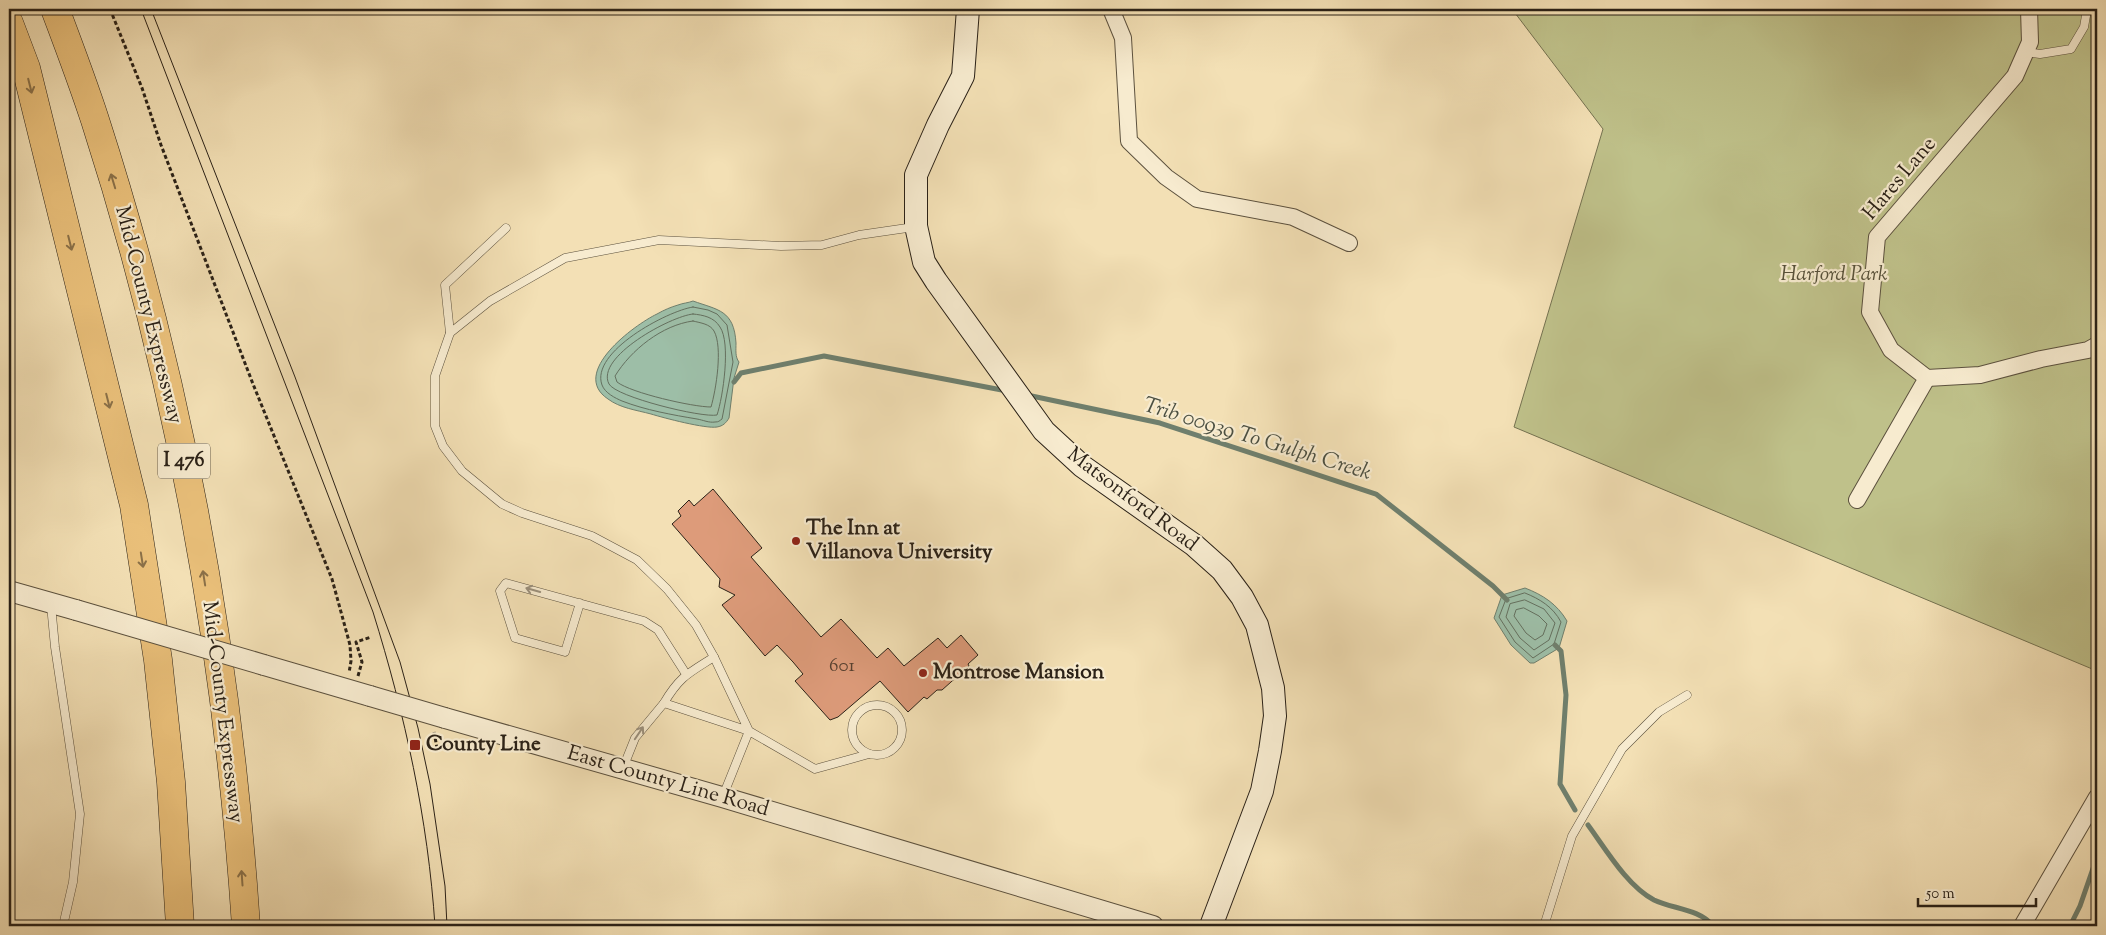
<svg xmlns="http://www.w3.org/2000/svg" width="2106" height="935" viewBox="0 0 2106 935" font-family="'Sorts Mill Goudy',serif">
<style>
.green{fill:#bfc18a;stroke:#747150}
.water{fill:#9dbea7;stroke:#6f7f6d}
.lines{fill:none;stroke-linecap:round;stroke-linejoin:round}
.shore{stroke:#64705f;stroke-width:1}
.stream{stroke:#6f7f6d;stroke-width:5}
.building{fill:#dd9b7a;stroke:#2a2117}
.service-casing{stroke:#5c513e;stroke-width:9}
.minor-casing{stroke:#5c513e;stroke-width:18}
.tertiary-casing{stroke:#5c513e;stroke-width:22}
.secondary-casing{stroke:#2a2117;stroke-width:24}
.motorway-casing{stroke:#2a2117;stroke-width:29}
.path{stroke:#2a2117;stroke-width:3;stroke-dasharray:4 2.5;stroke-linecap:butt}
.service{stroke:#f7ebcf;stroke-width:8}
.minor{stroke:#f7ebcf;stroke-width:16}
.tertiary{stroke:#f7ebcf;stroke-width:20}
.secondary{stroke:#f7ebcf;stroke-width:22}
.motorway{stroke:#eac07a;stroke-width:28}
.tram{stroke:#2a2117;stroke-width:1}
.tertiary-bridge-casing{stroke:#5c513e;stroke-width:22;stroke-linecap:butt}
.tertiary-bridge{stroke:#f7ebcf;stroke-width:20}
.oneway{stroke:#8a7048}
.oneway2{stroke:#9b907c}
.poi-dot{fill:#8f2418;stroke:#f7ebcf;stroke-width:2}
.labels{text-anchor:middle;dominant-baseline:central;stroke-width:4.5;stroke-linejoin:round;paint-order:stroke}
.number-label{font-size:19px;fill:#574030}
.shield{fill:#f7ebcf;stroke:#685e4e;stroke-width:1}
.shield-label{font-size:20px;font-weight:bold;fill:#2a2117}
.street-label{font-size:21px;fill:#2a2117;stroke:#f7ebcf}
.park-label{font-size:21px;font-style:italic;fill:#57513a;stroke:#f7ebcf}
.poi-label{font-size:21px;font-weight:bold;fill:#2a2117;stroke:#f7ebcf;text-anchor:start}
.water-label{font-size:22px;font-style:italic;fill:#4c5042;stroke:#f7ebcf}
</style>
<rect width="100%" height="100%" fill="#f3e0b5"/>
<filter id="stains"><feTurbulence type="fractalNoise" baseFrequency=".004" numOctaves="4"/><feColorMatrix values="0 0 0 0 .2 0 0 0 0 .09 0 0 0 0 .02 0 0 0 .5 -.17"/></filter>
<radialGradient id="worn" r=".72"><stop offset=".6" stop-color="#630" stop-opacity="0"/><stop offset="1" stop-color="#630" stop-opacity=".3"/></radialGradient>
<path class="green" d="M1512 9H2097V671L1514 427 1603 129Z"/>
<g class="water">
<path d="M693 301C718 310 734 310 736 343 736 350 735 357 739 362L734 378 729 418C726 423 723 426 717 427 706 429 664 418 651 414 636 410 620 408 608 399 569 373 634 325 657 314 664 310 671 307 678 305 683 303 688 303 693 301Z"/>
<path d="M1525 588C1543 595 1557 604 1567 621L1559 648 1534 663H1530L1511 645 1494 618 1502 595Z"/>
</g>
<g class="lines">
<g class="shore">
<path d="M693 307 708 310 717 314 727 325 733 362 722 419C719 421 719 422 715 422 709 423 703 420 697 419 673 415 645 410 622 401 615 398 605 393 602 385 590 352 667 311 693 307Z"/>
<path d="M693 314C703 315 714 317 720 327 731 343 723 397 717 415 702 418 616 397 609 384 595 357 671 316 693 314Z"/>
<path d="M693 321C701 323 710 324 714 331 723 347 716 390 711 407 693 407 631 393 617 382L615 376C631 350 662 325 693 321Z"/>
<path d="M1525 593C1540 599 1553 607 1561 622L1554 644 1533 658 1515 642 1499 617 1506 599Z"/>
<path d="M1525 600 1544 609 1555 623 1549 640 1534 650 1520 638 1506 617 1510 604Z"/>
<path d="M1524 608 1539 616 1547 624 1543 635 1535 640 1526 633 1514 616 1516 610Z"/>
</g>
<g class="stream">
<path d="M734 382 741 373 824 356 1007 391"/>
<path d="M1027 395 1160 423 1376 494 1493 586 1507 600"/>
<path d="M1555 645 1561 651 1566 695 1560 784 1575 810"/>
<path d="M1588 825C1605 848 1627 886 1654 900 1673 909 1700 909 1713 926"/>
<path d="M2070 926 2080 906 2097 857"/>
</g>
</g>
<path class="building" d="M713 489 762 548 751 557 821 637 841 619 877 658 888 648 904 666 938 638 947 648 961 635 978 655 968 664 969 666 942 690H937L927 699 924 697 908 712 880 681 838 717 830 720 795 681 803 674 793 662 777 645 765 656 722 605 735 595 719 587 720 579 672 524 681 516 678 511 689 500 694 506Z"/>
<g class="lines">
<g class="service-casing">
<g id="service">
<path d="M2026 52 2040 54 2071 49 2084 27 2087 10 2085 9"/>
<path d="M506 228 445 285 450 333 490 301 565 258 659 240 781 246 822 245 859 235 914 227"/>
<path d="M450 333 435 376V426L443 446 462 471 502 504 522 513 592 536 637 560 667 589 696 625 714 657"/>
<path d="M580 603 565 652 515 638 500 591 506 583 644 621 658 630 686 674"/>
<path d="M51 605 55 647 80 814 73 882 63 926"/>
<circle cx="877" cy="730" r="25"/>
<path d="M623 768 635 738 664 703"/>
<path d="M723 796 749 731 714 657C689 673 680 676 664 703L749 731 815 769 869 754"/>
<path d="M1544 926 1572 836 1622 749 1659 712 1687 695"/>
</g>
</g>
<g class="minor-casing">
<g id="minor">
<path d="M1111 9 1123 38 1129 141 1166 177 1197 199 1293 217 1349 243"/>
<path d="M1927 378 1980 375 2041 359 2088 350 2097 345"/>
<path d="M1857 500 1927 378 1891 350 1870 312 1877 237 2015 76 2030 42 2029 9"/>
<path d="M2022 926 2097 797"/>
</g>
</g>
<g class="tertiary-casing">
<g id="tertiary">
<path d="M9 591 76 610"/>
<path d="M264 665 370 696"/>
<path d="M445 718 722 797 1153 926"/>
</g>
</g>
<g class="secondary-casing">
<path id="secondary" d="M968 9 963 76 938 125 916 175V226L924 262 936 281 1044 431 1082 466 1194 545 1222 570 1242 597 1257 625 1273 688 1275 716 1270 751 1262 791 1211 926"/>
</g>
<g class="motorway-casing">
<g id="motorway">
<path d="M55 9C69 46 83 83 95 120 179 380 228 654 246 926"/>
<path d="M9 23 26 68 134 505 158 660 171 782 180 926"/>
</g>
</g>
<g class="path">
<path d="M110 9 142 88 161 145 253 384 332 579 350 645 351 661 349 673"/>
<path d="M358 676 362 662 356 642 371 637"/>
<path d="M434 732 437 748 434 749"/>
</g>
<use href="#service" class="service"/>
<use href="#minor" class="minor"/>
<use href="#tertiary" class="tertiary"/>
<use href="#secondary" class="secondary"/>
<use href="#motorway" class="motorway"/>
<g class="tram">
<path d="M141 9 373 612C405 715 428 819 435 926"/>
<path d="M151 9 295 377 400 662 418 728 430 784 445 886 447 926"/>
</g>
<g class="tertiary-bridge-casing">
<g id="tertiary-bridge">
<path d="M76 610 264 665"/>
<path d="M370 696 445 718"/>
</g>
</g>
<use href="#tertiary-bridge" class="tertiary-bridge"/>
</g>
<defs><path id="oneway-shaft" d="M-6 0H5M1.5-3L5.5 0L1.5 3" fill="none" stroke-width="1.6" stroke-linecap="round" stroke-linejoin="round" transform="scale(1.25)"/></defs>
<g class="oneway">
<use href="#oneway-shaft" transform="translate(30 86) rotate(76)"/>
<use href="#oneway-shaft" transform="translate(113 181) rotate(-107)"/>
<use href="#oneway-shaft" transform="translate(70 243) rotate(76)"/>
<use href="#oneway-shaft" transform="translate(108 401) rotate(76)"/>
<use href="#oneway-shaft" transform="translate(142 560) rotate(81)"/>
<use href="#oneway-shaft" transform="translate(204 578) rotate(-99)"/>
<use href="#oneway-shaft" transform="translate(242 878) rotate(-94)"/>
</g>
<g class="oneway2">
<use href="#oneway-shaft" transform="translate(533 590) rotate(-164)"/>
<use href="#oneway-shaft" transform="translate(639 733) rotate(-56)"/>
</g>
<g class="poi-dot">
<circle cx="796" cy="541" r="5"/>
<circle cx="923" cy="673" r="5"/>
<rect x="409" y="739" width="12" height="12" rx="2.5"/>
</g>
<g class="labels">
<g class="number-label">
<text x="842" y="666">601</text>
</g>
<rect class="shield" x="158" y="443.5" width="52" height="35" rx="4"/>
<g class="shield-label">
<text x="184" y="461">I 476</text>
</g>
<g class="street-label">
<text transform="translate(1900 179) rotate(-50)">Hares Lane</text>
<text transform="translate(148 315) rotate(76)">Mid-County Expressway</text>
<text transform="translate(1132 500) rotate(37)">Matsonford Road</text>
<text transform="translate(222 712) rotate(83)">Mid-County Expressway</text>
<text transform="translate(668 782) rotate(16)">East County Line Road</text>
</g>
<g class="park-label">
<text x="1834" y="275">Harford Park</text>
</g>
<g class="poi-label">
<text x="806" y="529">The Inn at<tspan x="806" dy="24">Villanova University</tspan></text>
<text x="933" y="673">Montrose Mansion</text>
<text x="426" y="745">County Line</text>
</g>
<g class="water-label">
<text transform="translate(1257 440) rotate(17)">Trib 00939 To Gulph Creek</text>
</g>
</g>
<rect width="2106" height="935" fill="none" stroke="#f3e0b5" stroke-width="30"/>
<rect x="10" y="10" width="2086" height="915" fill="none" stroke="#2a2117" stroke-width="2.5"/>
<rect x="15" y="15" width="2076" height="905" fill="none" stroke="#2a2117"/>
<path d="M1918 898v8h118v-8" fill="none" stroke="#2a2117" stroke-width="2.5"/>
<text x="1926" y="898" font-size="15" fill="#2a2117" stroke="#f7ebcf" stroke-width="4" paint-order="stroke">50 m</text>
<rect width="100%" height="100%" filter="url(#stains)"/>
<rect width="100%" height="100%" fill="url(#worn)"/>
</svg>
